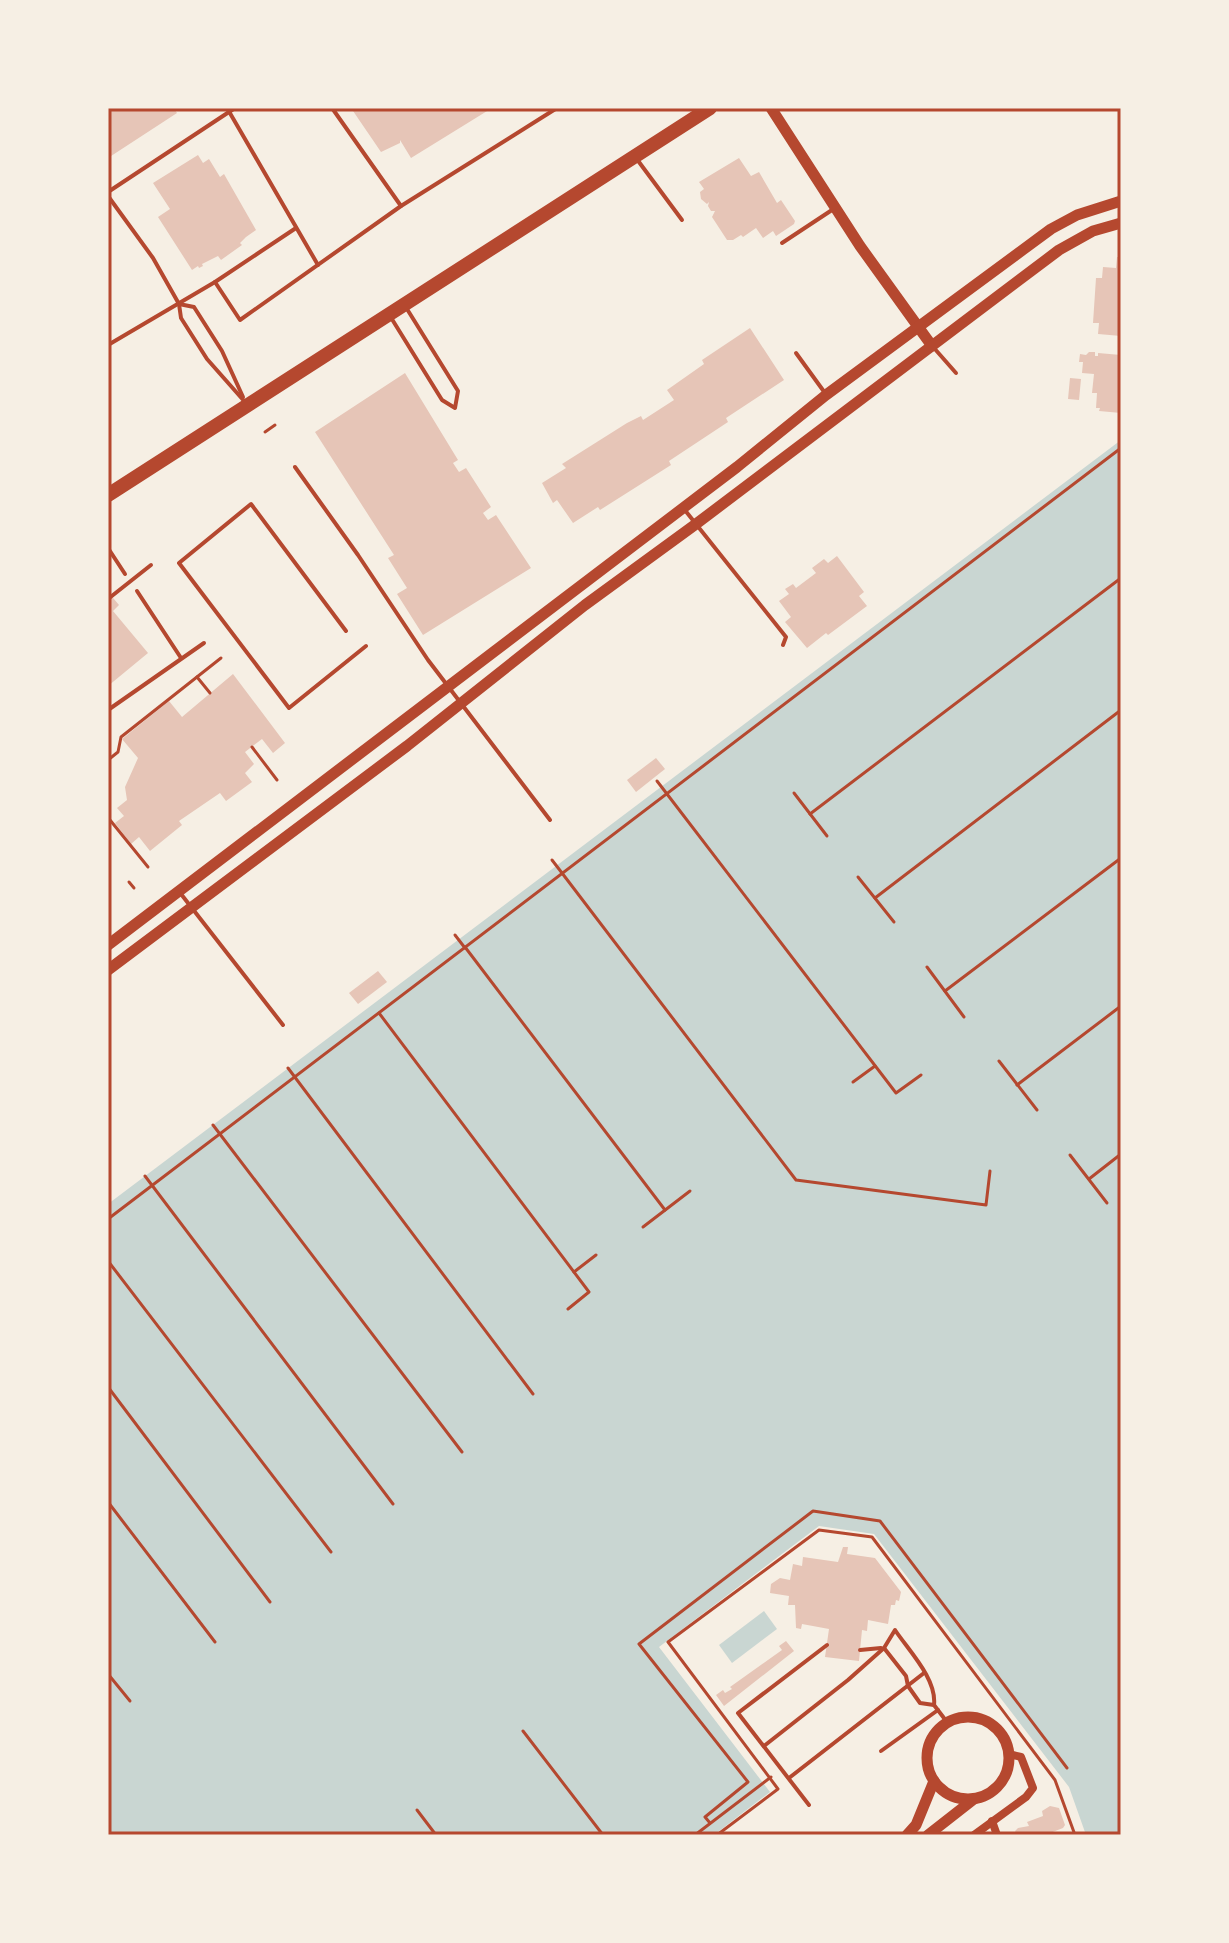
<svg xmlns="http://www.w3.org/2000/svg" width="1229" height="1943" viewBox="0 0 1229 1943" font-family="'Public Sans',sans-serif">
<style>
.water{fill:#c9d6d2}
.building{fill:#e6c5b7}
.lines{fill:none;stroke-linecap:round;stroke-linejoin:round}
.path{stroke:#b5482f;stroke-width:3}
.service{stroke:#b5482f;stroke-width:4}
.minor{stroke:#b5482f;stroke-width:8}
.secondary{stroke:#b5482f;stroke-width:11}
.trunk{stroke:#b5482f;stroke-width:14}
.neatline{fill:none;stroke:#b5482f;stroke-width:3}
</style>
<rect width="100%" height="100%" fill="#f6efe4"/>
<g class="water">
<path d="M1121 440V1835H1086L1069 1787 874 1534 819 1526 659 1647 770 1792 714 1835H108V1204Z"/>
<path d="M764 1611 777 1629 732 1663 719 1645Z"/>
</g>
<g class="building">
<path d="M108 108H179L175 110 177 113 108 158Z"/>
<path d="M351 108H418L420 111 424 108H492L411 158 400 140V143L381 152Z"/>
<path d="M198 155 203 163 209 159 220 177 224 174 256 230 246 237 240 243 242 245 221 260 218 256 202 264 203 266 199 268 198 266 192 270 158 217 170 209 153 183Z"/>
<path d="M739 158 751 176 759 172 777 203 781 200 795 221 794 224 776 236 773 231 763 238 756 228 743 237 741 235 733 240H727L712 217 715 211H711L708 206 709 202 707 204 701 199 700 192 704 189 699 182Z"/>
<path d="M1117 257H1121V336L1098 334 1099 323H1093L1096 278H1102L1103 267 1116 268Z"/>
<path d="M750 328 784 380 726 418 728 422 669 461 671 465 600 510 598 507 573 523 557 500 553 503 542 483 566 468 562 464 627 423 641 416 643 420 674 400 667 390 704 364 702 360Z"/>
<path d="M1089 352H1095V356H1098V353L1121 355V413L1099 411 1100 408H1096L1097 393H1092L1094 374 1082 373 1083 362H1079L1080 354 1086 355Z"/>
<path d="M405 373 458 460 453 463 459 472 466 468 491 507 483 513 488 520 496 515 531 568 423 635 397 594 407 588 388 558 394 555 315 432Z"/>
<path d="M1070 378 1081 379 1079 400 1068 399Z"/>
<path d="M837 556 864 592 859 596 867 606 828 635 826 633 807 648 785 622 791 617 779 601 789 594 785 589 793 584 796 588 816 573 812 568 824 559 828 563Z"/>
<path d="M108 592 119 605 113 611 148 653 108 686Z"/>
<path d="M233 674 285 743 273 753 262 739 245 752 254 764 245 773 252 782 226 801 220 793 179 821 182 825 150 851 139 837 131 844 115 823 124 816 117 808 127 800 125 787 138 758 122 739 169 701 182 717Z"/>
<path d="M656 758 665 769 636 792 627 780Z"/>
<path d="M378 971 387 982 358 1004 349 993Z"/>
<path d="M843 1547H848L847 1554 875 1558 901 1592 899 1601 896 1600 895 1605H891L888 1624 868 1620 867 1631 862 1630 859 1661 825 1657 829 1629 802 1624 801 1629 796 1628 795 1605H788L789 1596 770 1593 771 1584 780 1578 790 1580 793 1564 802 1566 803 1557 838 1562Z"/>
<path d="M786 1641 794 1651 724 1706 716 1695 723 1690 725 1693 732 1689 730 1687 782 1650 779 1646Z"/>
<path d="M1050 1806 1059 1808 1065 1825 1063 1828 1050 1833 1051 1835H1017L1015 1831 1018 1828 1029 1826 1027 1822 1043 1816 1042 1811Z"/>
</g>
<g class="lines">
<g class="path">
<path d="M265 432 275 425"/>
<path d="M197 677 210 693"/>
<path d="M252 747 277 780"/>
<path d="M108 760 118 752 121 737 221 658"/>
<path d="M657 781 667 794"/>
<path d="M794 793 827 836"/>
<path d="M667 794 896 1093 921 1075"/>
<path d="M810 814 1121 578"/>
<path d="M108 821 110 820 148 867"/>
<path d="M552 860 562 873"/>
<path d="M562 873 796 1180 986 1205 990 1171"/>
<path d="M858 877 894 922"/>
<path d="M129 882 134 888"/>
<path d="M875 898 1121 710"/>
<path d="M455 935 465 948"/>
<path d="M465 947 665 1210"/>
<path d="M927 967 964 1017"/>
<path d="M945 991 1121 858"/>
<path d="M379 1013 589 1292 568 1309"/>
<path d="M999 1061 1037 1110"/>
<path d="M288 1068 533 1394"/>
<path d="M853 1082 875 1066"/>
<path d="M1017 1085 1121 1006"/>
<path d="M213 1125 462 1452"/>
<path d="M1070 1155 1107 1203"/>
<path d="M145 1176 393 1504"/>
<path d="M1089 1179 1121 1154"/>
<path d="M108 1219 1121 448"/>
<path d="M643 1227 690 1191"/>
<path d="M108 1261 331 1552"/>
<path d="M574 1272 596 1255"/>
<path d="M108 1387 270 1602"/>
<path d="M108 1502 215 1642"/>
<path d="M108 1674 130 1701"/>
<path d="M523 1731 603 1835"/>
<path d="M417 1810 436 1835"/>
<path d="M710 1823 705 1817 748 1782 639 1644 813 1511 880 1521 1067 1768"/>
<path d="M695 1835 771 1777"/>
<path d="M717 1835 778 1789 668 1642 819 1530 872 1537 1055 1780 1075 1835"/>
</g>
<g class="service">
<path d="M227 108 318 265"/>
<path d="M332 108 401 206"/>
<path d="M636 158 682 220"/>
<path d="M108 192 235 108"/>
<path d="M108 196 153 258 179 304 181 318 207 359 245 402"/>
<path d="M782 243 835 208"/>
<path d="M215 282 296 228"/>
<path d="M179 304 194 307 222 351 243 397"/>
<path d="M390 316 442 400 455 408 458 391 407 309"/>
<path d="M108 345 215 282 240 320 401 206 557 108"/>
<path d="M934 348 956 373"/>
<path d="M796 353 825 393"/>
<path d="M295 467 358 555 428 660 550 820"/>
<path d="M684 509 786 637 783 645"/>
<path d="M108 548 125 574"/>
<path d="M137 591 181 658"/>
<path d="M108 599 151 565"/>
<path d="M346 631 251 504 179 563 289 708 366 646"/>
<path d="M108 710 204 643"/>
<path d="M181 894 283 1025"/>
<path d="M884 1648 906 1676 908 1686 920 1703 934 1705 947 1722"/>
<path d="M860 1650 881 1648"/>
<path d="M764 1746 848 1680 884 1648 895 1630C909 1651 937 1679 934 1705"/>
<path d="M881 1751 938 1710"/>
<path d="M789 1778 924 1673"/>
<path d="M809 1805 738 1713 827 1645"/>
</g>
<g class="minor">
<path d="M992 1821 997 1835"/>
<path d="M974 1835 1026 1797 1033 1788 1021 1757 1009 1754"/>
</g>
<g class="secondary">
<path d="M771 108 860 246 932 346"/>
<path d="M108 945 737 467 826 395 1051 229 1077 215 1121 201"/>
<path d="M108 970 407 746 585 605 696 524 1059 250 1093 231 1121 223"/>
<circle cx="968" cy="1758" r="41"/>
<path d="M907 1835 916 1825 934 1781"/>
<path d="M928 1835 974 1799"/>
</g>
<path class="trunk" d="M108 495 710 108"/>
</g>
<rect width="1229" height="1943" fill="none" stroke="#f6efe4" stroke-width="220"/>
<rect x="110" y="110" width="1009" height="1723" class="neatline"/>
</svg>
